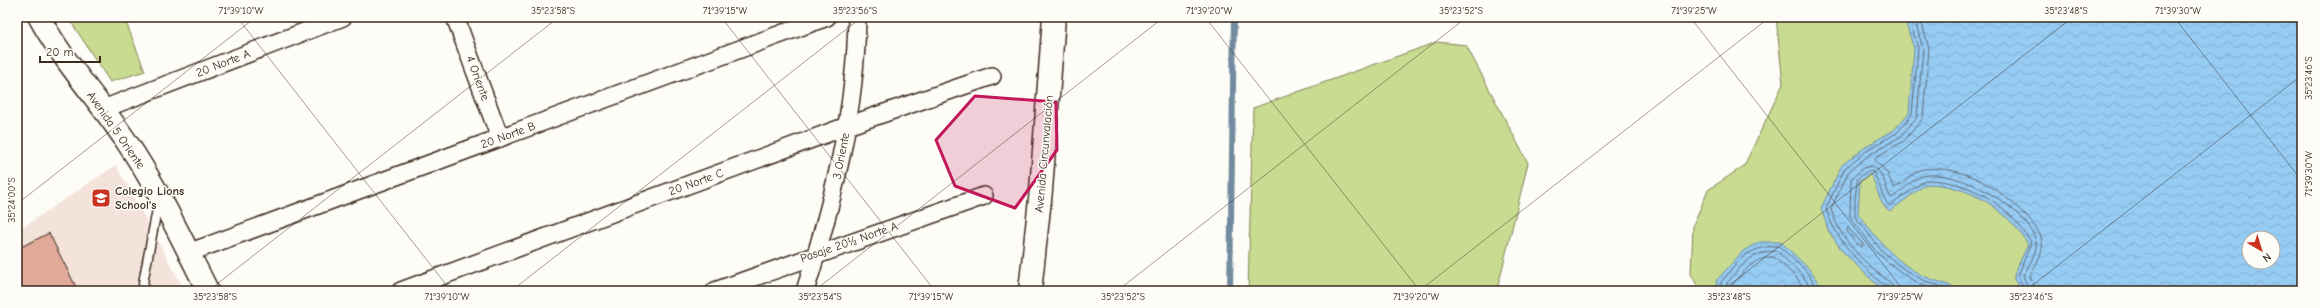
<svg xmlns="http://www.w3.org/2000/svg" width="2319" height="308" viewBox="0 0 2319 308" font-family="'Comic Neue',sans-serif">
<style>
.built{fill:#f4e3da}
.park{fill:#c8db90;stroke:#828257;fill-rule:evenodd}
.water{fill:url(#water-waves);stroke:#728b9e;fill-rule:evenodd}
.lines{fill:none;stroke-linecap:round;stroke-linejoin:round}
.shore{stroke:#5f6a74;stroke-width:1}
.stream{stroke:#728b9e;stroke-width:6}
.building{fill:#e0a998;stroke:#3b2a1e}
.service-casing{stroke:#3b2a1e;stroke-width:11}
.minor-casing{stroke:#3b2a1e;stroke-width:20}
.tertiary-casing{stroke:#3b2a1e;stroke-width:24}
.primary-casing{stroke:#3b2a1e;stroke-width:25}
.service{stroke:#fdfcf7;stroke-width:8}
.minor{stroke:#fdfcf7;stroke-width:17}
.tertiary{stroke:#fdfcf7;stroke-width:21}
.primary{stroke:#fdfcf7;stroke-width:22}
.marked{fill:#c2185b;fill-opacity:0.2;stroke:#c2185b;stroke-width:3;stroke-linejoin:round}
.ticks{fill:none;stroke:#3b2a1e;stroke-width:1;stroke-opacity:0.45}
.labels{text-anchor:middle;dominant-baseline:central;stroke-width:3;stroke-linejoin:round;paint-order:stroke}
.street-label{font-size:12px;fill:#3b2a1e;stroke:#fdfcf7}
.poi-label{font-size:12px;font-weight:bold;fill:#3b2a1e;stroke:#fdfcf7;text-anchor:start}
.neatline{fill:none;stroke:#3b2a1e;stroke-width:1.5}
.ticks-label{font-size:10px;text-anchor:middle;fill:#3b2a1e}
</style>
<defs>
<pattern id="water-waves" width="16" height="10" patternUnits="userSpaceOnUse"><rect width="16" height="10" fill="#96cbf4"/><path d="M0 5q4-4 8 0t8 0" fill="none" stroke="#82aed1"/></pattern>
</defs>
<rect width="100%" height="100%" fill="#fdfcf7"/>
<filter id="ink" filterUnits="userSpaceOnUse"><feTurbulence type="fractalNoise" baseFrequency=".025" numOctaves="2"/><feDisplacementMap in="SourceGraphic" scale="8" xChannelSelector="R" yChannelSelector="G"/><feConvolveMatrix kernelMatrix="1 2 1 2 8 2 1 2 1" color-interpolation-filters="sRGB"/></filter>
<g filter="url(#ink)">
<path class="built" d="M116 165 185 291H17V231Z"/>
<g class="park">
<path d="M68 17H124L145 71 110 82Z"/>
<path d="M1776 17H2302V291H1700L1691 274 1693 226 1708 190 1744 166 1783 84ZM2249 238H2273V262H2249Z"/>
<path d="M1437 42 1466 45 1528 163 1498 286 1495 291H1248L1253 108Z"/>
</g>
<g class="water">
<path d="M1904 17H2302V291H2023L2014 280V275L2028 244C2005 207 1969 185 1926 184L1890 211C1878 203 1878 186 1870 174L1860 181 1858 214C1877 238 1897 265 1926 277 1938 282 1949 284 1960 291H1890L1879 287 1843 252 1828 230 1821 208 1842 165 1868 145 1894 130 1909 113 1914 49ZM2249 238H2273V262H2249Z"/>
<path d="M1759 242H1781L1809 269 1824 291H1719L1716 281 1743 251Z"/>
</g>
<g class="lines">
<g class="shore">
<path d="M1920 17 1929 48 1923 118 1904 141 1876 157 1875 160 1887 173 1894 188C1904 184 1913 171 1924 169 1964 165 2000 188 2026 216 2032 223 2041 232 2042 242 2044 252 2035 266 2030 276L2036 291"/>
<path d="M1848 228 1863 244 1862 247 1855 242 1847 231Z"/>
<path d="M1722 291 1721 282C1741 259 1746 247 1779 246L1806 271 1819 291"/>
<path d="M1727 291V283C1743 264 1750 252 1777 251L1802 275 1813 291"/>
<path d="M1733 291V284C1746 270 1754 257 1774 257L1797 278 1806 291"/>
<path d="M1889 291 1888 286 1881 283C1858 261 1835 240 1826 208L1845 168 1870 148 1897 133 1912 114 1918 49 1909 17"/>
<path d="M1894 291 1891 283C1866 265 1840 240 1831 209L1849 171 1873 152 1900 137 1917 117 1923 49 1914 17"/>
<path d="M1939 291 1921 285 1903 274 1877 253 1850 217 1851 179 1863 168 1871 166C1885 170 1884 188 1891 198 1902 193 1911 179 1923 176 1956 167 2030 209 2036 242 2038 252 2027 268 2023 276L2030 291"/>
<path d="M1953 291 1923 280 1905 270 1881 250 1855 216V197L1858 178 1868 171 1873 172C1879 180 1883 202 1890 206L1925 180C1970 180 2008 204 2031 242L2018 276 2025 291"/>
</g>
<path class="stream" d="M1230 291 1234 17"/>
</g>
<path class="building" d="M49 233 78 291H17V249Z"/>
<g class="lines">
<g class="service-casing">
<path id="service" d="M146 291 143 283 158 204"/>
</g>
<g class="minor-casing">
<g id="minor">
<path d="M455 17 500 138"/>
<path d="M103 109 343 17"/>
<path d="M188 253 827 17"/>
<path d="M401 291 847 126 992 76"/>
<path d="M715 291 984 196"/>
<path d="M805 291C833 202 856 111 857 17"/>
</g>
</g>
<g class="tertiary-casing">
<path id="tertiary" d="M39 17C64 63 100 101 128 144 159 190 183 242 208 291"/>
</g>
<g class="primary-casing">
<path id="primary" d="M1030 291 1041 190 1054 17"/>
</g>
<use href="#service" class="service"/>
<use href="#minor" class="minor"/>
<use href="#tertiary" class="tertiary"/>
<use href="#primary" class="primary"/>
</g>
</g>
<path class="marked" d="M975 96 1056 102 1057 150 1015 208 955 186 936 140Z"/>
<path class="ticks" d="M237 17 451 291M721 17 935 291M1205 17 1420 291M1690 17 1904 291M2174 17 2302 181M17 204 256 17M208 291 559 17M511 291 862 17M814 291 1164 17M1117 291 1467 17M1419 291 1770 17M1722 291 2073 17M2025 291 2302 75"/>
<defs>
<g id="school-square" transform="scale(1)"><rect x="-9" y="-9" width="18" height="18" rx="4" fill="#c8321e" stroke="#fdfcf7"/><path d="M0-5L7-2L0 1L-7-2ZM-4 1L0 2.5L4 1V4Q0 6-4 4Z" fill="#fff"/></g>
</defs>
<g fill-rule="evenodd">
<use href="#school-square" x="101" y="198"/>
</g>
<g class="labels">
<g class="street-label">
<text transform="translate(223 63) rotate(-21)">20 Norte A</text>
<text transform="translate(478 78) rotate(70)">4 Oriente</text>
<text transform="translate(116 130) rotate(55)">Avenida 5 Oriente</text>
<text transform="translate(508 135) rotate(-20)">20 Norte B</text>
<text transform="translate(1044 154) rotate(-85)">Avenida Circunvalación</text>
<text transform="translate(841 156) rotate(-79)">3 Oriente</text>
<text transform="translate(696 182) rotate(-20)">20 Norte C</text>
<text transform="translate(849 242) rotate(-19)">Pasaje 20½ Norte A</text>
</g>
<g class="poi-label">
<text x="115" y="191">Colegio Lions<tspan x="115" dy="14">School's</tspan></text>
</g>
</g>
<rect width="2319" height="308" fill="none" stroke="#fdfcf7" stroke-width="44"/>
<g transform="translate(2261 250) rotate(142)"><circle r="19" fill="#fdfcf7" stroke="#afa8a0"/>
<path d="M0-3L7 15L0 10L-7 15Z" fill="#c8321e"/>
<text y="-6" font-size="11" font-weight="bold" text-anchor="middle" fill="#3b2a1e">N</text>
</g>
<path d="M40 56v6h60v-6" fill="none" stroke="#3b2a1e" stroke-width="2"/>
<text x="46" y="56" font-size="12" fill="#3b2a1e" stroke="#fdfcf7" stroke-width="3" paint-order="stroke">20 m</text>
<rect x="22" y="22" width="2275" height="264" class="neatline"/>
<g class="ticks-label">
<text x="241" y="14">71°39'10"W</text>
<text x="553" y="14">35°23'58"S</text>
<text x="725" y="14">71°39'15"W</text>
<text x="855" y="14">35°23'56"S</text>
<text x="1209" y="14">71°39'20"W</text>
<text x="1461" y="14">35°23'52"S</text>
<text x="1694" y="14">71°39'25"W</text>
<text x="2066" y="14">35°23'48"S</text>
<text x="2178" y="14">71°39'30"W</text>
<text transform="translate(2308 78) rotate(-90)" y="4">35°23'46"S</text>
<text transform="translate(2308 174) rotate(-90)" y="4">71°39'30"W</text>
<text transform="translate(11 200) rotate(-90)" y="4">35°24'00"S</text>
<text x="215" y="300">35°23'58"S</text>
<text x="447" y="300">71°39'10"W</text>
<text x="820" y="300">35°23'54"S</text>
<text x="931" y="300">71°39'15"W</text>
<text x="1123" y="300">35°23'52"S</text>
<text x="1416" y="300">71°39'20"W</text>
<text x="1729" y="300">35°23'48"S</text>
<text x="1900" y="300">71°39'25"W</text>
<text x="2031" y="300">35°23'46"S</text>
</g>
</svg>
